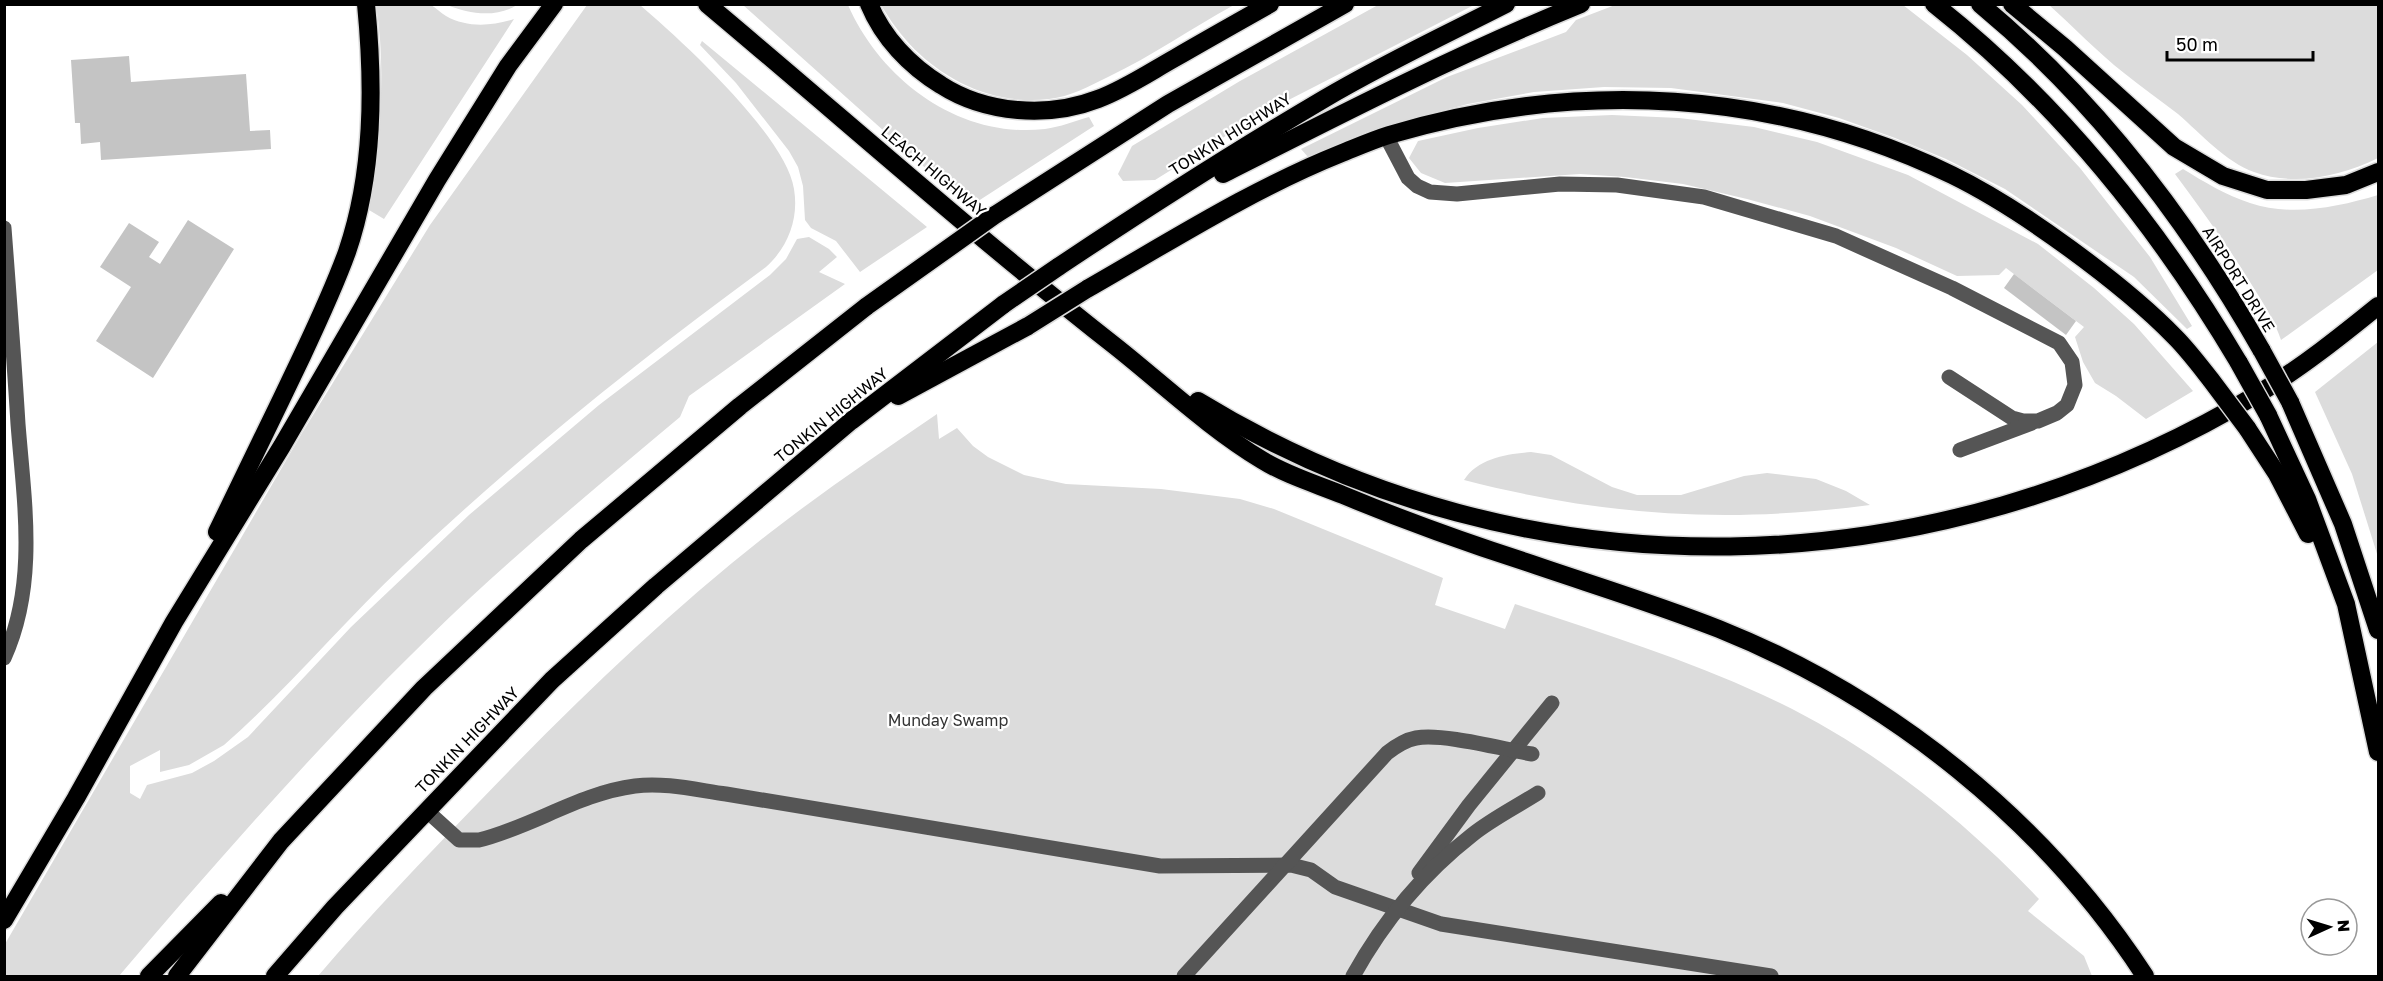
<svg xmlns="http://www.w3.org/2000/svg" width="2383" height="981" viewBox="0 0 2383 981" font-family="'Golos Text',sans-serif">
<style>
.green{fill:#dcdcdc}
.building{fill:#c4c4c4}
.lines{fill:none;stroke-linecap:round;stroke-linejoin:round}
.highway-casing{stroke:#dbdbdb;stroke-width:21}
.minor{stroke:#555;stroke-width:15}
.highway{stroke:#000;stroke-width:18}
.highway-bridge-casing{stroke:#dbdbdb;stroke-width:21;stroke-linecap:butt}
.highway-bridge{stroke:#000;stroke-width:18}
.labels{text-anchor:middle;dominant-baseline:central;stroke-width:4.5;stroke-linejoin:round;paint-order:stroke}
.street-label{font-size:16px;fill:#000;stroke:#fff}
.park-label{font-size:16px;fill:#333;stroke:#fff}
</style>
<rect width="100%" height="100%" fill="#fff"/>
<g class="green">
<path d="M376 5C385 5 425 2 431 5 436 8 441 13 446 16 467 28 492 26 514 19L384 219 369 210C379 142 387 73 376 5Z"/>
<path d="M447 5H517C496 18 469 14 447 5Z"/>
<path d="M587 5H640C681 40 786 136 794 189 799 219 788 247 766 267 639 360 518 457 404 565 342 623 288 689 224 745L189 765 160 772V750L130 766V793L140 799 147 785 192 773 214 761 248 737 351 627 469 515 599 405 770 275 786 259 797 239 809 237 829 249 837 257 819 272 845 284 689 396 680 417C610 476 538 535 470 598 344 716 231 845 119 976H5V944L302 433 430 225Z"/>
<path d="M743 5H848C881 80 959 139 1045 129 1060 127 1075 121 1089 117L1094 126 969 207Z"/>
<path d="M881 5H1234C1192 28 1152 56 1108 77 1089 86 1070 97 1049 99 1019 103 987 96 961 83 925 64 901 39 881 5Z"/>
<path d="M1378 5H1474L1261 114 1155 180 1123 181 1118 174 1132 146 1240 81Z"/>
<path d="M1615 5H1903L1967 55 2022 105 2080 168 2150 257 2192 326 2187 329 2134 277 2005 189 1946 159 1895 138 1839 118 1783 103 1671 88 1604 87 1534 92 1468 104 1407 120 1367 132 1308 157 1301 149 1447 77 1566 32 1576 20Z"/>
<path d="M2049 5H2378V158C2341 176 2295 187 2254 172 2226 162 2201 134 2178 114 2160 100 2141 87 2124 73 2097 52 2074 27 2049 5Z"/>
<path d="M702 41 927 227 860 272 836 241 811 228 805 220 803 186 798 167 789 151 736 83 700 45Z"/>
<path d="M1612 115 1679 118 1754 127 1817 142 1908 175 2038 244 2094 288 2134 324 2193 391 2146 419 2116 396 2095 383 2083 362 2075 337 2084 327 2006 268 1999 275 1957 276 1896 248 1810 216 1747 199 1683 184 1625 177 1580 174 1445 183 1421 173 1409 158 1418 141 1478 128 1543 118Z"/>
<path d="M2183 169C2204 182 2226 195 2250 203 2291 217 2338 207 2378 195V270L2281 340C2275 322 2265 306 2255 290 2231 250 2203 212 2175 174Z"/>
<path d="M2378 342V557L2352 474 2315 392Z"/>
<path d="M937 414 939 439 957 428 973 446 988 457 1024 475 1066 484 1161 489 1240 499 1274 509 1443 578 1435 605 1505 629 1515 604C1598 632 1683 658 1763 695 1868 743 1960 816 2039 899L2028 911 2084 956 2092 976H318C369 916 423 860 478 803 569 708 664 616 767 535 822 492 880 453 937 414Z"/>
<path d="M1531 452 1551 455 1612 487 1637 495H1681L1744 476 1767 473 1816 479 1846 491 1870 505C1727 524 1604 516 1464 480 1478 458 1507 454 1531 452Z"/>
</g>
<g class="building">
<path d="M129 56 131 82 246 74 250 131 270 130 271 149 101 160 100 142 81 144 80 123H75L71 60Z"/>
<path d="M188 220 234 249 153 378 96 341 131 287 100 267 129 223 159 242 149 257 160 264Z"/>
<path d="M2014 274 2076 321 2066 335 2004 288Z"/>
</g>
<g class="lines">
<g class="highway-casing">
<g id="highway">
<path d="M707 4C843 118 975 236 1115 346 1163 384 1209 428 1262 460 1286 475 1316 484 1343 495 1403 520 1464 542 1526 562 1590 584 1656 604 1719 629 1891 698 2044 821 2145 976"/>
<path d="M869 4C883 38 910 66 941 85 986 114 1049 118 1098 99 1125 89 1150 72 1175 58 1206 40 1238 22 1270 4"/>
<path d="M1934 4C2058 102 2159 228 2239 363"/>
<path d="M1980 4C2096 100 2188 221 2262 351"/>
<path d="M2012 4 2065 48 2174 147 2223 176 2267 190H2306L2346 185 2378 172"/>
<path d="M1223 174C1341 114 1458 54 1581 4"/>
<path d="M995 215 1168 104 1345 4"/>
<path d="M1058 267C1145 209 1234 152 1324 99 1383 64 1445 35 1506 4"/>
<path d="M1087 289C1171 241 1252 189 1342 153 1357 147 1373 140 1389 135 1577 79 1774 89 1952 175 1993 195 2032 221 2069 248 2106 275 2143 304 2175 337 2188 350 2200 366 2211 380"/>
<path d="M898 396 1028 326"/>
<path d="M1198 401C1528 603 1933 590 2261 392 2302 367 2341 336 2378 306"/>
<path d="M2290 402 2343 524 2378 630"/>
<path d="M2268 415 2307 499 2346 604 2378 752"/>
<path d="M2247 428 2277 474 2308 534"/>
<path d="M217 532C245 474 274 415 302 356 318 322 334 288 347 252 374 173 374 86 366 4"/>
<path d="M4 920 76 798 174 622 282 446 437 180 508 66 554 4"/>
<path d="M149 976 221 903"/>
<path d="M177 976 281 841 424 688 581 540 740 406 867 306"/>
<path d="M275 976 335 907 552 680 656 586 851 421 1004 304"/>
</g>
</g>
<g class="minor">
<path d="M1386 136 1408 178 1417 186 1430 192 1457 194 1560 184 1617 185 1704 197 1836 236 1952 288 2059 343 2072 362 2075 385 2067 405 2057 413 2038 421H2023L2012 418 1949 377"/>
<path d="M4 228C9 293 14 358 18 424 24 501 38 584 4 658"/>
<path d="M1960 450 2032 423"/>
<path d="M427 811 459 840H479C532 827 580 793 635 786 664 782 697 790 726 794L1160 866 1291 865 1311 870 1335 887 1441 924 1771 976"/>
<path d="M1419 873 1469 805 1552 703"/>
<path d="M1184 976 1387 753C1396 746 1405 740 1416 738 1443 733 1502 749 1532 754"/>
<path d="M1353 976C1383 922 1422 874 1472 835 1492 819 1516 807 1538 793"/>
</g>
<use href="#highway" class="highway"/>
<g class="highway-bridge-casing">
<g id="highway-bridge">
<path d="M1004 304 1058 267"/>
<path d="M867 306 995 215"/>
<path d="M1028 326 1087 289"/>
<path d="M2262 351 2290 402"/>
<path d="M2239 363 2268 415"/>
<path d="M2211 380 2247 428"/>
</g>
</g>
<use href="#highway-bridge" class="highway-bridge"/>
</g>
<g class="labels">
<g class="street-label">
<text transform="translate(1230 134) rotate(-32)">TONKIN HIGHWAY</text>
<text transform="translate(934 171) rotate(40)">LEACH HIGHWAY</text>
<text transform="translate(2239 279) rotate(58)">AIRPORT DRIVE</text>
<text transform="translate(831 415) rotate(-39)">TONKIN HIGHWAY</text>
<text transform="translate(467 740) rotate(-46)">TONKIN HIGHWAY</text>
</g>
<g class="park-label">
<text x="948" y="720">Munday Swamp</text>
</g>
</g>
<rect width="2383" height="981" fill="none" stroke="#000000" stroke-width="12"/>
<g transform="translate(2329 927) rotate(86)"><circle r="28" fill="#ffffff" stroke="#999999" stroke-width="1.5"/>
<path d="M0-4.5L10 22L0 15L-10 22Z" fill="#000000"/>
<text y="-9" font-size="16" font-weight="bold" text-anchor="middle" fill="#000000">N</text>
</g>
<path d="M2167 51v9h146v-9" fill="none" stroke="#000000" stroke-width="3"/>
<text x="2176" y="51" font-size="18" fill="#000000" stroke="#ffffff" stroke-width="4.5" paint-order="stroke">50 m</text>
</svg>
